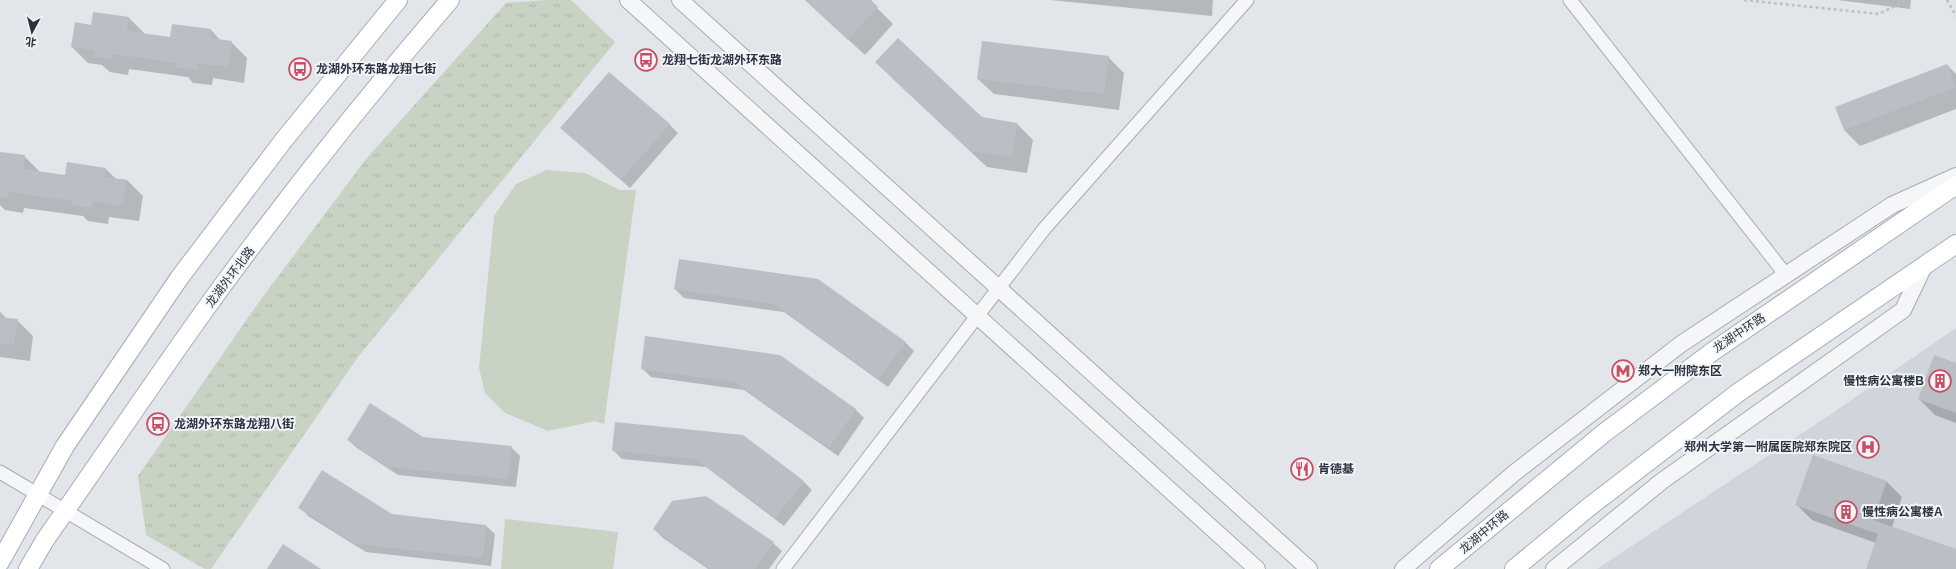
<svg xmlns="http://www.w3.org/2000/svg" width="1956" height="569" viewBox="0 0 1956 569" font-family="Helvetica,'Noto Sans SC',sans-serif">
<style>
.built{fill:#d0d4db}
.grass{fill:#c8d3c4}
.park{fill:url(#park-tufts)}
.shadow{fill:#0003}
.building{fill:#babfc6}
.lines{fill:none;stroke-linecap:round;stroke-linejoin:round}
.minor-casing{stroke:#a7acb4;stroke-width:15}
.tertiary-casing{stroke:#a7acb4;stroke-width:18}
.secondary-casing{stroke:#a7acb4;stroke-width:20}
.path{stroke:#bcbfc5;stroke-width:2.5;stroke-dasharray:3 3;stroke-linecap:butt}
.minor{stroke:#f5f6f8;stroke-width:13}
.tertiary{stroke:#f5f6f8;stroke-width:16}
.secondary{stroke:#fff;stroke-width:18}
.labels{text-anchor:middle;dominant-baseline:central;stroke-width:4;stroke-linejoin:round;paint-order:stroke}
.poi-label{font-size:12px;font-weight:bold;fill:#2b3341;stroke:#f2f4f7;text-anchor:start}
.street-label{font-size:12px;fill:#2b3341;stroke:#f2f4f7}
</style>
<defs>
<pattern id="park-tufts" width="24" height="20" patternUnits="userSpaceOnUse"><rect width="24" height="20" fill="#c8d3c4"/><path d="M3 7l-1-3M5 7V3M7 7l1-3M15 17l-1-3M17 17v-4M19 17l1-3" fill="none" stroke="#acb6aa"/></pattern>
</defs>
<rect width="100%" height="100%" fill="#e2e5ea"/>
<path class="built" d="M1956 328V569H1597L1828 416Z"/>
<g class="grass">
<path d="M547 170 585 173 620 190H636L604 424 595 421 548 431 505 413 485 393 479 368 494 216 516 184Z"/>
<path d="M505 519 618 532 613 569H501Z"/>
</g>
<path class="park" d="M548 0H571L615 42 358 357 211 569H205L146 535 138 476 259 302 366 159 506 3Z"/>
<g class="shadow">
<path d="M805 0H869L893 24 865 55Z"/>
<path d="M1050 0H1213L1212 16Z"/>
<path d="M1837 0H1911L1910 9Z"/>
<path d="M129 18 145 34 171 38 211 30 221 41 231 42 247 58 244 83 213 78 212 85 193 83 188 77 129 69 128 75 110 72 102 65 88 63 72 47 92 26Z"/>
<path d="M1108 57 1124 73 1119 110 994 94 978 79Z"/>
<path d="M1947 65 1956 74V109L1860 146 1844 130Z"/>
<path d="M892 78 982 118 1017 124 1033 140 1027 173 987 167Z"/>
<path d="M669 124 678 133 630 188 561 128Z"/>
<path d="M0 153 24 156 40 172 66 176 68 164 106 169 116 179 127 180 143 196 139 221 109 217 108 224 88 221 83 216 24 208 23 213 5 210 0 205Z"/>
<path d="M680 260 905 342 914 351 888 387 784 312 684 298 675 289Z"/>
<path d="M0 312 7 319 17 320 33 336 30 361 0 357Z"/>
<path d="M779 356 856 410 864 418 838 456 744 390 651 377 642 368Z"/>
<path d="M1956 364V423L1935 415 1919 399Z"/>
<path d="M616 423 803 481 812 490 784 526 706 467 622 459 613 450Z"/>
<path d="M348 440 511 447 520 456 516 487 398 475 357 448Z"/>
<path d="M1886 481 1902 497 1892 527 1956 550V569H1867L1876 543 1812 520 1797 505Z"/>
<path d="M300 507 486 526 495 534 491 566 366 552 308 516Z"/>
<path d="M654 529 773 543 782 551 769 569H708L663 538Z"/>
</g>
<g class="building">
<path d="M805 0H871L878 7 848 40Z"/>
<path d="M93 12 129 17 127 31 170 37 172 24 211 29 210 38 232 41 228 67 197 63V70L176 67 177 63 113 54 112 59 93 57 94 50 71 47 75 22 91 25Z"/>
<path d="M898 38 982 117 1017 123 1012 158 970 151 875 62Z"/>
<path d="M982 41 1109 56 1104 94 977 79Z"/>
<path d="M1947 64 1956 87 1844 130 1835 107Z"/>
<path d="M609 72 670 124 621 180 560 128Z"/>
<path d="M0 152 25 155 23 169 65 175 67 162 106 168 105 177 127 180 123 206 93 201 92 208 71 205 72 201 8 192V198L0 197Z"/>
<path d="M679 259 818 279 906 342 879 379 774 304 674 289Z"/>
<path d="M0 317 18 319 14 345 0 343Z"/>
<path d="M645 336 780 355 856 409 829 448 734 382 641 369Z"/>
<path d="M1934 355 1956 363V413L1918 399Z"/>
<path d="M370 403 423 437 512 446 508 479 388 467 347 440Z"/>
<path d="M615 422 743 435 804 481 775 518 696 459 612 451Z"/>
<path d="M1813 455 1887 481 1873 520 1956 549V569H1866L1878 534 1795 505Z"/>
<path d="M322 470 392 514 486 525 483 558 356 544 298 508Z"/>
<path d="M706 496 774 542 755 569H710L653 529 672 501Z"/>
<path d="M283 544 321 569H267Z"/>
</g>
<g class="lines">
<g class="minor-casing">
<g id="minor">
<path d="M1570 0 1786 275"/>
<path d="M0 472 163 569"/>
<path d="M783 569 1044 229 1247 0"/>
</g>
</g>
<g class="tertiary-casing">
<g id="tertiary">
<path d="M628 0 1257 569"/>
<path d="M680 0 1309 569"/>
<path d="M1403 569 1513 474 1681 344 1892 205 1956 176"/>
<path d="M1554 569 1662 481 1903 310 1924 266"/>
</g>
</g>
<g class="secondary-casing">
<g id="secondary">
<path d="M0 562 65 446 180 277 283 141 398 0"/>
<path d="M28 569 45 540C101 460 155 379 212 300 287 197 367 96 450 0"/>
<path d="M1439 569 1604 433 1712 352 1956 185"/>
<path d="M1514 569 1589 507 1739 392 1956 244"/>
</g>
</g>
<g class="path">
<path d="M1744 0 1879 14 1907 0"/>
<path d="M1947 0 1956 16"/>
</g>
<use href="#minor" class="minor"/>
<use href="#tertiary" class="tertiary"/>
<use href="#secondary" class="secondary"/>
</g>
<defs>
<g id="bus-ring" transform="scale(1.15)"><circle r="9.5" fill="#f2f4f7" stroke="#c74f64" stroke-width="1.5"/><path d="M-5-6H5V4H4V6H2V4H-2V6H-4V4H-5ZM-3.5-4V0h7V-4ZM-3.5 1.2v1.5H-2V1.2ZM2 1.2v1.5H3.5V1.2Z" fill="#c74f64"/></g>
<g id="metro-ring" transform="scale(1.15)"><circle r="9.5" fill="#f2f4f7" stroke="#c74f64" stroke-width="1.5"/><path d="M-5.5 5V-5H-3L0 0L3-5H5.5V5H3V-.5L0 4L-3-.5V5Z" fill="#c74f64"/></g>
<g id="building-ring" transform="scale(1.15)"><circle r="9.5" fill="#f2f4f7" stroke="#c74f64" stroke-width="1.5"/><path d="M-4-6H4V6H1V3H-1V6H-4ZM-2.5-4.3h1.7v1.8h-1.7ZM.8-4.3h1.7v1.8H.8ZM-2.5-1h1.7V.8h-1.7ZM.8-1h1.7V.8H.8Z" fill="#c74f64"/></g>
<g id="hospital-ring" transform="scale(1.15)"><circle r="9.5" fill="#f2f4f7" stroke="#c74f64" stroke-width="1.5"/><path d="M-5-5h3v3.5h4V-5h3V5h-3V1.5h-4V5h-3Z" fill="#c74f64"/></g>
<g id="restaurant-ring" transform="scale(1.15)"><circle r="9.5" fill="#f2f4f7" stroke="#c74f64" stroke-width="1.5"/><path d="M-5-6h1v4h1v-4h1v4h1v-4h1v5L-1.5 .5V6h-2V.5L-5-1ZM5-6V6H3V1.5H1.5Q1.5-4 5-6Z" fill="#c74f64"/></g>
</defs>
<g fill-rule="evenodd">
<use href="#bus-ring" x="646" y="60"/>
<use href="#bus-ring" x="300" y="69"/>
<use href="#metro-ring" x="1623" y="371"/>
<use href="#building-ring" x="1940" y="381"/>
<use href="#bus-ring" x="158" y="424"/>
<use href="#hospital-ring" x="1868" y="447"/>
<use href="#restaurant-ring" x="1302" y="469"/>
<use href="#building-ring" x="1846" y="512"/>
</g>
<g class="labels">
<g class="poi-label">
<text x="662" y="60">龙翔七街龙湖外环东路</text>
<text x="316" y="69">龙湖外环东路龙翔七街</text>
<text x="1638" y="371">郑大一附院东区</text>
<text x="1924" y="381" text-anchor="end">慢性病公寓楼B</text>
<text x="174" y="424">龙湖外环东路龙翔八街</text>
<text x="1852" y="447" text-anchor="end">郑州大学第一附属医院郑东院区</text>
<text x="1318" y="469">肯德基</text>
<text x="1862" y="512">慢性病公寓楼A</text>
</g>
<g class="street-label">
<text transform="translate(230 277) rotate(-53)">龙湖外环北路</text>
<text transform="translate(1739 333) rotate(-34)">龙湖中环路</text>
<text transform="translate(1484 532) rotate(-40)">龙湖中环路</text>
</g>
</g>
<g transform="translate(32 32) rotate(187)" stroke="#f2f4f7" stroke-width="3" paint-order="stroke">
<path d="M0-3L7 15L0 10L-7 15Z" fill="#2b3341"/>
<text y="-6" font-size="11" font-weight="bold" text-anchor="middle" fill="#2b3341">北</text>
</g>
</svg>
